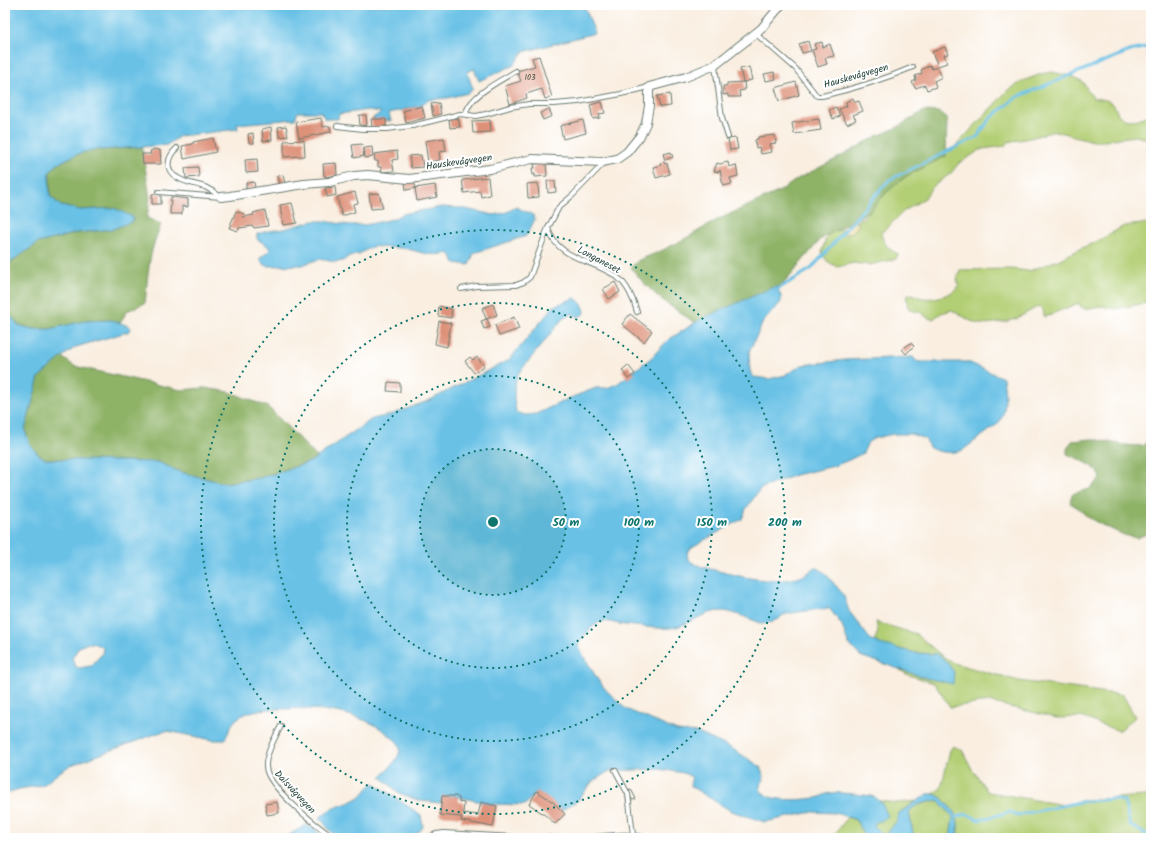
<svg xmlns="http://www.w3.org/2000/svg" width="1156" height="843" viewBox="0 0 1156 843" font-family="Kalam,sans-serif">
<style>
.green{fill:#b3cf75;stroke:#698654}
.forest{fill:#8eb266;stroke:#56784d}
.sand{fill:#eeda9e;stroke:#868c69}
.water{fill:#69c1e6;stroke:#447f8d;fill-rule:evenodd}
.lines{fill:none;stroke-linecap:round;stroke-linejoin:round}
.stream{stroke:#69c1e6;stroke-width:3}
.building{fill:#de9179}
.lane-casing{stroke:#6b7b70;stroke-width:6}
.street-casing{stroke:#6b7b70;stroke-width:10}
.lane{stroke:#fff;stroke-width:4}
.street{stroke:#fff;stroke-width:8}
.ring{fill:none;stroke:#0f766e;stroke-width:2;stroke-dasharray:2 4}
.labels{text-anchor:middle;dominant-baseline:central;stroke-width:4;stroke-linejoin:round;paint-order:stroke}
.number-label{font-size:8px;fill:#4f5245}
.street-label{font-size:10px;fill:#1f3d34;stroke:#fff}
.centre{fill:#0f766e;stroke:#fff;stroke-width:2}
.ring-label{font-size:12px;text-anchor:middle;font-weight:bold;fill:#0f766e;stroke:#fff;stroke-width:4;stroke-linejoin:round;paint-order:stroke}
</style>
<rect width="100%" height="100%" fill="#fff"/>
<filter id="ink" filterUnits="userSpaceOnUse"><feTurbulence type="fractalNoise" baseFrequency=".025" numOctaves="2"/><feDisplacementMap in="SourceGraphic" scale="8" xChannelSelector="R" yChannelSelector="G"/><feConvolveMatrix kernelMatrix="1 2 1 2 8 2 1 2 1" color-interpolation-filters="sRGB"/></filter>
<filter id="wash" filterUnits="userSpaceOnUse"><feTurbulence type="fractalNoise" baseFrequency=".012" numOctaves="4" result="noise"/><feDisplacementMap in="SourceGraphic" scale="16" xChannelSelector="R" yChannelSelector="G"/><feGaussianBlur stdDeviation="0.9" result="paint"/><feColorMatrix in="noise" values="0 0 0 0 0 0 0 0 0 0 0 0 0 0 0 0 0 1.4 0 .05"/><feComposite in="paint" operator="in"/></filter>
<g filter="url(#wash)">
<rect width="100%" height="100%" fill="#f9eee0"/>
<g class="green">
<path d="M1052 72 1070 76 1082 81 1093 98C1099 99 1107 99 1112 103 1116 106 1116 113 1120 116 1128 124 1143 118 1151 114V150L1148 152 1146 150 1149 143 1147 139 1136 136 1119 138 1106 141H1093L1055 131 1030 138 1008 142 1005 146 982 149 959 163 951 173 931 188 925 198 904 211 885 230 881 232C882 242 889 250 898 254L896 259 869 265 853 263 837 267 827 261 822 252 825 241 828 234 832 231 842 230 864 217 870 211 879 194 943 152 954 148 1006 92 1023 81 1041 74Z"/>
<path d="M1151 223V302L1115 309 1101 306 1085 309 1081 307 1079 303 1044 317 1043 310 1039 306 1016 319 1004 322 984 324H979L971 321 952 310 941 313 933 319 928 318 920 312 910 310 907 305 908 302 906 297 910 294C915 294 918 297 922 298 933 300 954 295 959 285L957 279 960 270 1011 269 1029 271 1058 260 1084 247 1096 242 1124 226Z"/>
<path d="M876 622 916 634 940 654 953 663 1019 681 1123 695 1135 717 1119 731 1081 717 1057 718 989 702 950 707 934 683 906 674 899 669 926 678 937 654C918 655 890 650 874 641L878 632Z"/>
<path d="M953 746 962 750 972 769 988 792 1064 805 1084 800 1146 796 1151 793V838H956C962 823 956 813 946 803 942 798 939 795 933 794L941 788 950 750Z"/>
<path d="M938 800 953 817 950 838H914L909 812C914 804 929 802 938 800Z"/>
<path d="M879 801 898 803 916 801 899 813 897 821 884 837 874 826 882 803Z"/>
<path d="M847 817 856 820 865 838H831L842 825Z"/>
</g>
<g class="forest">
<path d="M924 111 939 112 947 119 946 156 905 177 887 192 870 211 821 239 787 279 777 288 776 286 696 323C672 308 647 291 631 267L639 260 661 251 688 237 717 220 780 191 799 178 840 157 877 136 896 128Z"/>
<path d="M142 147 150 198 147 218 161 224C156 237 151 251 149 266 147 278 147 289 145 303L127 311 120 323 112 320 84 321 50 329H33L18 325 5 308V269L12 261 38 243 76 233 113 229 114 208 81 210 61 206 50 196V171C61 160 83 150 99 149L101 150Z"/>
<path d="M62 357 74 366 181 390 204 388 230 392 268 407 317 457 310 462 260 478 224 483 180 472 158 462 46 459 39 455 28 442 25 425 39 377Z"/>
<path d="M1092 439 1124 445 1142 446 1151 439V532L1137 538 1124 535 1104 526 1087 517 1080 509 1070 503 1072 494 1089 489 1101 478C1097 465 1078 459 1067 454V449L1072 441Z"/>
</g>
<path class="sand" d="M854 222H857L859 223C857 230 850 235 844 234L842 233V230Z"/>
<g class="water">
<path d="M5 5H584L595 33 523 52 514 65 479 81 474 69 467 72 473 89 468 93 447 98 428 100 421 106 389 113 391 121 372 119 381 112 369 110 339 114 338 119H325L321 112H298L295 119 237 124 238 129 180 136 167 145 101 150 99 149C86 150 54 161 49 174L50 196 61 206 81 210 114 208 133 217V221L113 229 76 233 38 243 12 261 5 269Z"/>
<path d="M442 207 461 208 494 215 507 212 516 207 533 215 535 219 526 236 474 253 469 265 455 263 452 256 447 253C427 258 419 250 401 248 392 247 382 248 373 246L359 254 349 256 343 261 335 262 319 259 302 265 267 266 262 263 260 258 270 250 268 246 257 239V234L268 231 284 229 313 221H323L349 225H365L393 219 402 214Z"/>
<path d="M776 286 781 296V302L763 322 749 352 750 371 752 375 754 377 769 379 786 375 802 365 845 360 913 357 916 361 920 362H968L1003 378C1005 391 1007 410 1000 421 996 427 970 444 963 450 954 454 937 453 929 447 927 444 927 441 925 439L911 434H893L875 438 868 442 863 453 849 460 834 466 795 475 760 489 746 509 742 519 692 547 687 553 688 559 693 563 702 567C733 574 789 593 814 568H818L824 572 843 594 849 611 870 639 880 644 916 653 937 654 940 656 947 662 954 672 953 684 926 678 860 656 848 643 842 625 829 608 791 613 783 615 779 619 763 624C753 620 734 612 723 611 704 610 689 626 671 628 659 629 636 626 625 625 617 624 607 620 600 622 591 626 585 636 578 643L580 650 598 680 607 691 626 709 677 731 698 733 731 748 761 767 764 780C760 784 759 786 761 791 767 803 808 800 820 797 823 796 827 793 831 793 838 792 864 795 871 796 881 798 884 808 888 816L881 821 876 822 874 826 884 837 897 821 899 813 928 794C937 793 941 797 947 804 957 814 961 824 956 838H950L953 817 938 800C929 802 914 804 909 812L914 838H865L856 820 836 813 812 812 765 822 731 811 692 787 690 784 692 777 684 773 659 769 609 771 592 782 578 800 561 811 537 791 525 805 490 804 455 796H443L441 803 420 801 399 793 381 777C387 770 399 760 400 750 401 744 394 739 390 736 363 711 314 707 280 709 266 709 253 709 241 716 229 723 231 731 224 740H213L167 731 161 732 71 765 61 771 43 785 19 789 5 794V308L18 325 33 329H50L84 321 112 320 129 326 131 329 130 331 76 347 62 357 39 377 25 430 30 445 39 455 46 459 158 462 180 472 224 483 260 478 310 462 372 419 390 415 428 401 509 360 554 306 575 298C580 302 585 306 585 313L579 317 572 314 564 317 518 374 514 387V399L516 412 518 413 526 415 536 414 570 398 596 388H607L617 384 651 358 668 340 701 319ZM88 643H92L103 647 102 654 91 666 79 668 75 666 72 658 79 647Z"/>
<path d="M374 783 421 815 423 827 419 832 407 838H339L331 832 320 818C329 806 346 806 358 798 364 795 367 786 374 783Z"/>
<path d="M306 825 314 829 325 838H284Z"/>
</g>
<g class="lines">
<g class="stream">
<path d="M778 289 811 269 889 180 977 137 991 118 1017 97 1130 51 1151 46"/>
<path d="M957 817 967 814 979 820 1010 812 1018 815 1080 802 1113 799 1124 801 1130 825 1145 834H1151"/>
</g>
</g>
<g id="blocks">
<g class="building">
<path d="M808 41 811 51 802 53 799 44Z"/>
<path d="M822 42 823 47 830 44 834 56 825 58 827 64 818 67 812 50 816 49 814 44Z"/>
<path d="M945 47 948 54 944 55 947 63 938 66 932 52Z"/>
<path d="M539 56 552 97 545 99 542 89 526 94 527 98 510 104 505 86 521 81 517 71 535 66 532 58Z"/>
<path d="M930 65 932 69 937 67 942 77 934 81 936 87 927 90 925 85 915 88 912 82 916 80 915 76 922 73 921 70Z"/>
<path d="M749 67 752 80 743 82 740 69Z"/>
<path d="M774 72 776 79 766 81 764 74Z"/>
<path d="M744 82 745 90 739 91 740 97H728V94L723 95V86H727V83Z"/>
<path d="M796 82 799 95 779 101 775 88Z"/>
<path d="M670 94 671 106 660 107 657 96Z"/>
<path d="M853 98 855 102 859 101 863 111 853 115 856 120 847 124 839 109 847 106 846 102Z"/>
<path d="M602 102 605 113 599 114 600 118 593 119 590 105Z"/>
<path d="M439 103 441 114 433 116 431 104Z"/>
<path d="M422 106 425 118 406 123 403 111Z"/>
<path d="M836 107 840 116 833 119 829 110Z"/>
<path d="M549 109 552 116 543 120 540 113Z"/>
<path d="M359 115H366L367 125 360 126Z"/>
<path d="M321 118 323 127 330 126 331 132 299 138 296 122Z"/>
<path d="M458 118 460 127 450 128 449 119Z"/>
<path d="M371 119H386V127H372Z"/>
<path d="M819 119 821 130 794 134 792 123Z"/>
<path d="M490 120 491 132 473 133 472 121Z"/>
<path d="M583 120 586 133 563 139 560 126Z"/>
<path d="M286 126 288 136 279 137 278 127Z"/>
<path d="M271 127 272 140 263 141 262 129Z"/>
<path d="M253 133 254 143H249L248 134Z"/>
<path d="M775 135 776 143 770 144 772 152 761 154 759 147 756 148 755 140 758 139V137Z"/>
<path d="M213 138 216 152 184 159 182 146 193 144V142Z"/>
<path d="M444 138 446 151 439 152 440 160 428 162 425 141Z"/>
<path d="M736 138 738 149 730 150 728 139Z"/>
<path d="M304 140 305 156 284 157V141Z"/>
<path d="M362 144 364 156 354 158 352 145Z"/>
<path d="M372 147 373 157 365 158 364 148Z"/>
<path d="M153 149 160 150 161 164H143L142 154H151L150 151 153 150Z"/>
<path d="M397 151 398 159 392 160 394 171 382 172 381 167H378V161H375L374 154Z"/>
<path d="M671 152 673 157 665 160 663 154Z"/>
<path d="M421 155 423 167 411 168 409 156Z"/>
<path d="M257 159 258 172 246 173 245 160Z"/>
<path d="M664 162 665 164 667 163 670 174 656 178 653 167 661 165 660 163Z"/>
<path d="M728 162 729 167 736 165 738 176 730 178 732 184 723 186 720 170 719 172 714 171 717 163 720 164Z"/>
<path d="M336 163 337 175 326 177V176H324L323 164Z"/>
<path d="M546 163 547 176 535 177V174L533 175 532 168H535L534 164Z"/>
<path d="M198 167 199 177 186 178 185 168Z"/>
<path d="M283 175 285 184 279 185 277 176Z"/>
<path d="M488 177 490 195 481 197 480 191 464 193 462 180Z"/>
<path d="M414 181 416 188 406 190 405 183Z"/>
<path d="M547 181H555L556 192 548 193Z"/>
<path d="M254 182 255 188 246 189V183Z"/>
<path d="M538 183 539 197 528 198 527 184Z"/>
<path d="M435 185 437 197 417 201 415 188Z"/>
<path d="M335 187 336 195 327 197 325 188Z"/>
<path d="M355 192 358 203 353 204 355 212 342 216 337 197Z"/>
<path d="M161 193V204H152V194Z"/>
<path d="M379 193 383 208 371 209 369 194Z"/>
<path d="M171 197 188 199V207L182 206V214H170Z"/>
<path d="M292 203 297 223 283 225 280 205Z"/>
<path d="M265 210 268 226 254 228 253 226 239 228 238 231 229 228 236 211 244 214 243 217 254 215 253 213Z"/>
<path d="M615 282 620 292 609 299 603 289Z"/>
<path d="M493 304 497 315 486 319 482 308Z"/>
<path d="M439 306 452 309 451 318 438 316Z"/>
<path d="M630 314 652 331 644 342 622 324Z"/>
<path d="M514 317 519 329 499 336 495 325Z"/>
<path d="M487 319 490 327 484 329 481 321Z"/>
<path d="M439 321 451 323 447 347 435 344Z"/>
<path d="M911 343 914 346 906 354 902 349Z"/>
<path d="M470 357 473 360 477 357 484 366 474 373 465 361Z"/>
<path d="M628 365 635 374 628 379 622 370Z"/>
<path d="M388 382 400 383V392L387 391Z"/>
<path d="M631 789 636 799 632 800 628 790Z"/>
<path d="M537 791 553 802 565 814 555 824 545 815 529 804Z"/>
<path d="M442 796H456L459 798V802L464 803 463 813 478 815 481 802 497 806 493 827 461 821 462 817 440 815Z"/>
<path d="M277 802 279 813 267 815 265 804Z"/>
</g>
</g>
</g>
<g filter="url(#ink)">
<use href="#blocks" fill-opacity="0" stroke="#6b7b70" stroke-width="1"/>
<g class="lines">
<g class="lane-casing">
<g id="lane">
<path d="M644 5 652 6 660 5"/>
<path d="M756 34 795 68 817 96H822C853 89 883 80 913 67"/>
<path d="M715 66 722 118 728 137"/>
<path d="M468 115 466 112C472 94 500 81 516 71"/>
<path d="M337 126 363 129H387L412 126 460 114 476 116 486 114 510 107 529 104H554L578 102 621 94 649 87"/>
<path d="M177 148C167 157 164 171 178 178 186 183 196 184 205 187 211 190 216 193 221 197"/>
<path d="M158 192 221 197"/>
<path d="M548 228C557 260 594 260 617 277 627 284 634 300 637 312"/>
<path d="M461 289 476 286 516 285 524 282 530 277 547 230 559 207 573 195 604 163"/>
<path d="M281 726C275 737 265 755 266 767 267 787 317 826 334 838"/>
<path d="M615 770 628 794 633 835"/>
<path d="M428 838 436 834 444 833 514 837 563 838"/>
<path d="M580 838C602 837 627 831 647 838"/>
</g>
</g>
<g class="street-casing">
<path id="street" d="M221 197 230 196 304 184 329 182 354 176 368 175 409 179 490 169 532 159 602 162 617 159 627 152 640 136 646 123 649 106V87L686 77 715 65 761 29 781 5"/>
</g>
<use href="#lane" class="lane"/>
<use href="#street" class="street"/>
</g>
</g>
<circle cx="493" cy="522" r="73" fill="#0f766e" fill-opacity=".12"/>
<g class="ring">
<circle cx="493" cy="522" r="73"/>
<circle cx="493" cy="522" r="146"/>
<circle cx="493" cy="522" r="219"/>
<circle cx="493" cy="522" r="292"/>
</g>
<g class="labels">
<g class="number-label">
<text x="530" y="77">103</text>
</g>
<g class="street-label">
<text transform="translate(856 76) rotate(-16)">Hauskevågvegen</text>
<text transform="translate(459 162) rotate(-8)">Hauskevågvegen</text>
<text transform="translate(599 260) rotate(28)">Longaneset</text>
<text transform="translate(295 792) rotate(47)">Dalsvågvegen</text>
</g>
</g>
<circle cx="493" cy="522" r="6" class="centre"/>
<g class="ring-label">
<text x="566" y="526">50 m</text>
<text x="639" y="526">100 m</text>
<text x="712" y="526">150 m</text>
<text x="785" y="526">200 m</text>
</g>
<rect width="1156" height="843" fill="none" stroke="#fff" stroke-width="20"/>
</svg>
